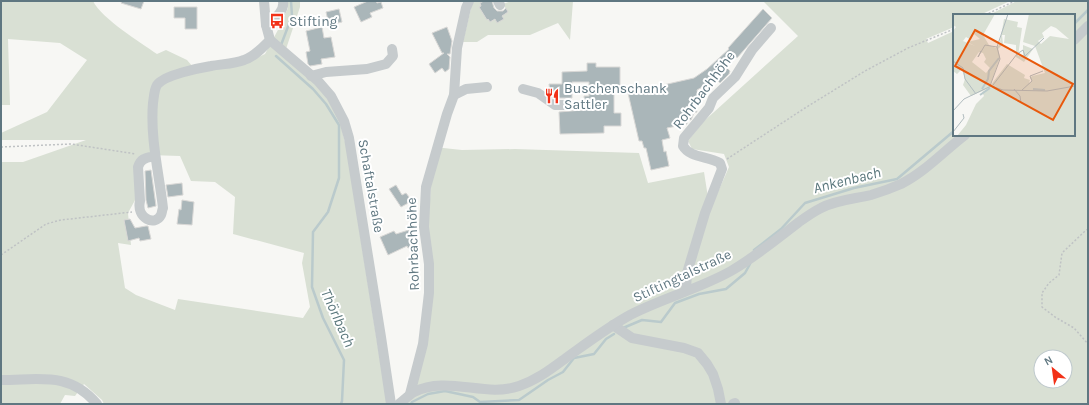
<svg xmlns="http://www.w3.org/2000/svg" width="1089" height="405" font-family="Karla,sans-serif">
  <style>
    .green { fill: #d9e0d4; fill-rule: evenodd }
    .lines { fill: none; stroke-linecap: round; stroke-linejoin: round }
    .stream { stroke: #bacacc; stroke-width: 2.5 }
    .building { fill: #aab6b9; stroke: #d9d8d6 }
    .path { stroke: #bfc2c4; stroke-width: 1.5; stroke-dasharray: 2 2; stroke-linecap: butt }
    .minor { stroke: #c6cbcd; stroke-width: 10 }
    .labels { text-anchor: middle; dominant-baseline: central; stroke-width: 4; stroke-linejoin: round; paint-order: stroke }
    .poi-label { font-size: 14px; fill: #5f7781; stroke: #fff; text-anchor: start }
    .street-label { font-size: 14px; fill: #5f7781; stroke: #fff }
    .water-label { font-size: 15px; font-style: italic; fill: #5a777c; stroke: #fff }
    .inset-river { fill: none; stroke: #bacacc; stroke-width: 2 }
    .inset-road { fill: none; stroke: #b1bcbf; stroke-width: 1 }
    .view { fill: #e8590c; fill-opacity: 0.15; stroke: #e8590c; stroke-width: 2 }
    .inset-edge { fill: none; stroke: #5f7781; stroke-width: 2 }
  </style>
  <rect width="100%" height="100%" fill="#f7f7f4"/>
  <g class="green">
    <path d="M1 1H93C102 19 140 42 157 54L166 50 187 60 193 67 244 64 265 54 279 28 288 8 287 1H300V7L286 49 326 94 338 114 346 146 387 404H104L102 400 84 384 75 396 65 395 60 404H1V162H23L86 140H1V133L47 112 87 60 60 43 8 39 10 105H1ZM149 155 180 156 191 181 215 182 235 197 233 234 304 253 302 263 310 307 303 318 178 299 175 310 136 295 125 288 118 243 131 245 128 213 140 191 139 169Z"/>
    <path d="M463 1H484L480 3 481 6 479 7 487 20 488 19 490 22 495 19H504L502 16 508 12 503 4 511 1H573L570 40 558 23 530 35H488L477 42H463L471 8Z"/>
    <path d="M763 1H1010L980 15H954V27L926 39 928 43 954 31V135H1074V15H989L1017 1H1088V404H404L417 355 426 293 425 265 434 147 462 150 515 149 639 153 648 183 704 172 710 210 729 167 724 154 692 149 688 141 703 122 798 36ZM1041 357H1065V381H1041Z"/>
  </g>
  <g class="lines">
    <g class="stream">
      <path d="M1074 24 1088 10"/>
      <path d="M281 45 292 16 291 1"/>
      <path d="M276 56 313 89 326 104 339 125V178L328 212 313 232 312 287 323 318 344 360 342 401 341 404"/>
      <path d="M754 250 781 229 805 203 854 188 897 179 954 131"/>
      <path d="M623 328 642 320 661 322 675 303 699 294 726 289 745 273 750 264"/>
      <path d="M411 404 412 402 428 394 445 391 473 397 480 402 519 400 548 380 563 372 574 358 594 354 606 339 614 334"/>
    </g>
  </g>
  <g class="building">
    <path d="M122 1H144L141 9 121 3Z"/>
    <path d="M368 1H376L377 3 381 2 383 8 370 13 372 17 361 22 354 7Z"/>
    <path d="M484 1H492L494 8 497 11H503L506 8 508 12 502 16 504 19 497 23 495 19 490 22 488 19 487 20 479 7 481 6 480 3Z"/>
    <path d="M174 7H197V29H185V18H174Z"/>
    <path d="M339 9 342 22 329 25 326 12Z"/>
    <path d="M763 9 772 18 737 58 736 57 726 67 730 71 729 74 720 83 716 79 697 90 698 96 693 97 697 112 694 113 691 120 687 119V124L667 128 670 138 662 140 664 152 666 151 669 166 651 170 646 148H644L642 141H639L628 93 694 78 707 69 729 49 728 48Z"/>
    <path d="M322 27 324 38 331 37 335 57 321 59 322 64 310 66 308 64 306 52 310 51 306 31Z"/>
    <path d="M447 27 452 41 450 54H447L450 57 449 69 445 72 442 68 435 73 429 64 444 53H442L432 33Z"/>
    <path d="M587 63H596V67H620V86H614V113H621V126H604V133L560 134 559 112 583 110V107H585L584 96H589V82H572V98H556L550 93 549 84H562V72L587 71Z"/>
    <path d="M151 170 156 206 148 208 146 200 145 171Z"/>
    <path d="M182 183 183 195 168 197 166 185Z"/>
    <path d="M396 185 402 195 406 193 412 201 401 207 389 189Z"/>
    <path d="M182 200 194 202 192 225 177 224 179 209 181 210Z"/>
    <path d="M130 219 135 228 146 226H148L151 239 140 241 139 238 128 241 124 220Z"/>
    <path d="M412 229 417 246 408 248 407 246 388 255 380 237 394 231 396 234Z"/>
  </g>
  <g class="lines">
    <g class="path">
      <path d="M985 15 1015 1"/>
      <path d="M1 147 71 144 136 154"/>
      <path d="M727 159 805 108 865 71 908 48 954 29"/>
      <path d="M1088 229 1084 232 1062 253 1059 275 1049 283 1042 293V307L1055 317 1074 328 1088 344"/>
      <path d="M1 255 46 224 61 220 132 212"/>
    </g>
    <g class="minor">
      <path d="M264 1 266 25 270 40 318 81 331 96 344 121 349 138 381 337 391 404"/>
      <path d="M498 1 500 5"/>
      <path d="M266 25C274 19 285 12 283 1"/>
      <path d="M1074 40 1088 26"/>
      <path d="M311 76 326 72 367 69 386 64 393 56 392 49"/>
      <path d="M523 89 538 93 555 105H566"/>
      <path d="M454 95 466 89 487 87"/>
      <path d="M155 156C146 158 141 158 138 167L140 201C136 218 155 227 161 215 162 213 162 210 163 208 159 173 150 138 153 103 154 97 154 90 157 85 164 75 199 68 211 66 221 64 234 64 244 60 254 57 262 48 270 40"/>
      <path d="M686 290 687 273 705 213 722 169 720 163C708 156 690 158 683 146L684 138 709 108 713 98 735 77 752 50 771 28"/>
      <path d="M613 325 632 338 684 348 698 353 707 364 713 374 718 389 721 404"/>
      <path d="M1 380C39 380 69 371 97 404"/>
      <path d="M410 394 423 344 429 293V264L424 227 426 187 447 114 454 95 457 48 466 8 469 1"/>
      <path d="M399 404C404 400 409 395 414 392 448 375 485 398 519 386 537 380 551 369 566 358 587 343 608 327 630 315 663 298 699 289 731 271 755 257 777 239 799 222 806 217 813 212 821 208 836 200 854 199 871 195 881 192 892 188 901 184 925 172 944 151 965 135"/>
      <path d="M733 404 735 403"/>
    </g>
  </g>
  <defs>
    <g id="bus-bare" transform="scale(1.2)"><path d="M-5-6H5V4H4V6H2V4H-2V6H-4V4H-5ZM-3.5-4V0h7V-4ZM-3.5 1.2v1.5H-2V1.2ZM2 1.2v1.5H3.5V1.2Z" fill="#f23118" stroke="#fff" stroke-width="2.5" paint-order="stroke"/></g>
    <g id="restaurant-bare" transform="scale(1.2)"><path d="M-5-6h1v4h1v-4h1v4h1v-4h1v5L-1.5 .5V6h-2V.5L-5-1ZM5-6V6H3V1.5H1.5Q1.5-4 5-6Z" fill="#f23118" stroke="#fff" stroke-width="2.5" paint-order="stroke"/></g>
  </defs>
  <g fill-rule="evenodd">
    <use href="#bus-bare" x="277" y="21"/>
    <use href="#restaurant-bare" x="552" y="96"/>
  </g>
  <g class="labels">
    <g class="poi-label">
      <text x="289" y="21">Stifting</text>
      <text x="564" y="88">Buschenschank<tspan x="564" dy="16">Sattler</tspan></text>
    </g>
    <g class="street-label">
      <text transform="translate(704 90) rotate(-53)">Rohrbachhöhe</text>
      <text transform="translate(371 186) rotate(80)">Schaftalstraße</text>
      <text transform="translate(413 244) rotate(-92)">Rohrbachhöhe</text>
      <text transform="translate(682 276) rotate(-25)">Stiftingtalstraße</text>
    </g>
    <g class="water-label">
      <text transform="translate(847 180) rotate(-14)">Ankenbach</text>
      <text transform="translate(338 318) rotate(66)">Thörlbach</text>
    </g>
  </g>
  <g transform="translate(953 14)">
    <rect width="122" height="122" fill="#f7f7f4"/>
    <path d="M0 0H42L30 21 36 31 43 34 48 29 47 28 51 5 65 8 64 13 69 14 65 42 70 41V31L80 35 71 48 63 43V31L51 29 52 21H49L50 30 45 35 47 43 37 72 54 50 72 61 71 64 77 66 76 69 79 67 77 64 79 62 92 59 82 32 70 28 76 0H122V122H4L13 111 23 90 31 82 29 78 34 75 18 82 10 71 12 65 9 55 4 60 0 57V17L3 13 0 11ZM98 12 103 14 116 25 97 22 88 30 85 27 91 23 89 19ZM21 20 27 25 14 28 22 32 10 27 13 23 18 26ZM26 38 30 39 33 45 31 48 37 54 33 59 19 48Z" fill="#d9e0d4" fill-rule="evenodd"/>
    <path class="inset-river" d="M29 75 35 65 36 57 46 44M80 75 92 76M27 81 37 74"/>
    <path class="inset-road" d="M28 37 25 43 32 31 44 33M0 47 10 54 12 65 23 80M40 71 64 40 70 36 72 42 91 24M37 72 47 45 44 33 55 0M61 75 67 82 68 89M69 76 79 67 77 62 90 57M0 97 11 85 38 72 50 76 94 77 122 72M0 118 11 104 10 100"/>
    <path class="view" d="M22 16 120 70 100 106 2 52Z"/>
    <rect width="122" height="122" class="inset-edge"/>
  </g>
  <rect width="1089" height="405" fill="none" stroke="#5f7781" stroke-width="4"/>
  <g transform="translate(1053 369) rotate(331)"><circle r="19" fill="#ffffff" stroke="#bfc9cd"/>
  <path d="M0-3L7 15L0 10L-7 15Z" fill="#f23118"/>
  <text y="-6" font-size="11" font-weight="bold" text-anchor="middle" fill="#5f7781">N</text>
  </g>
</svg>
